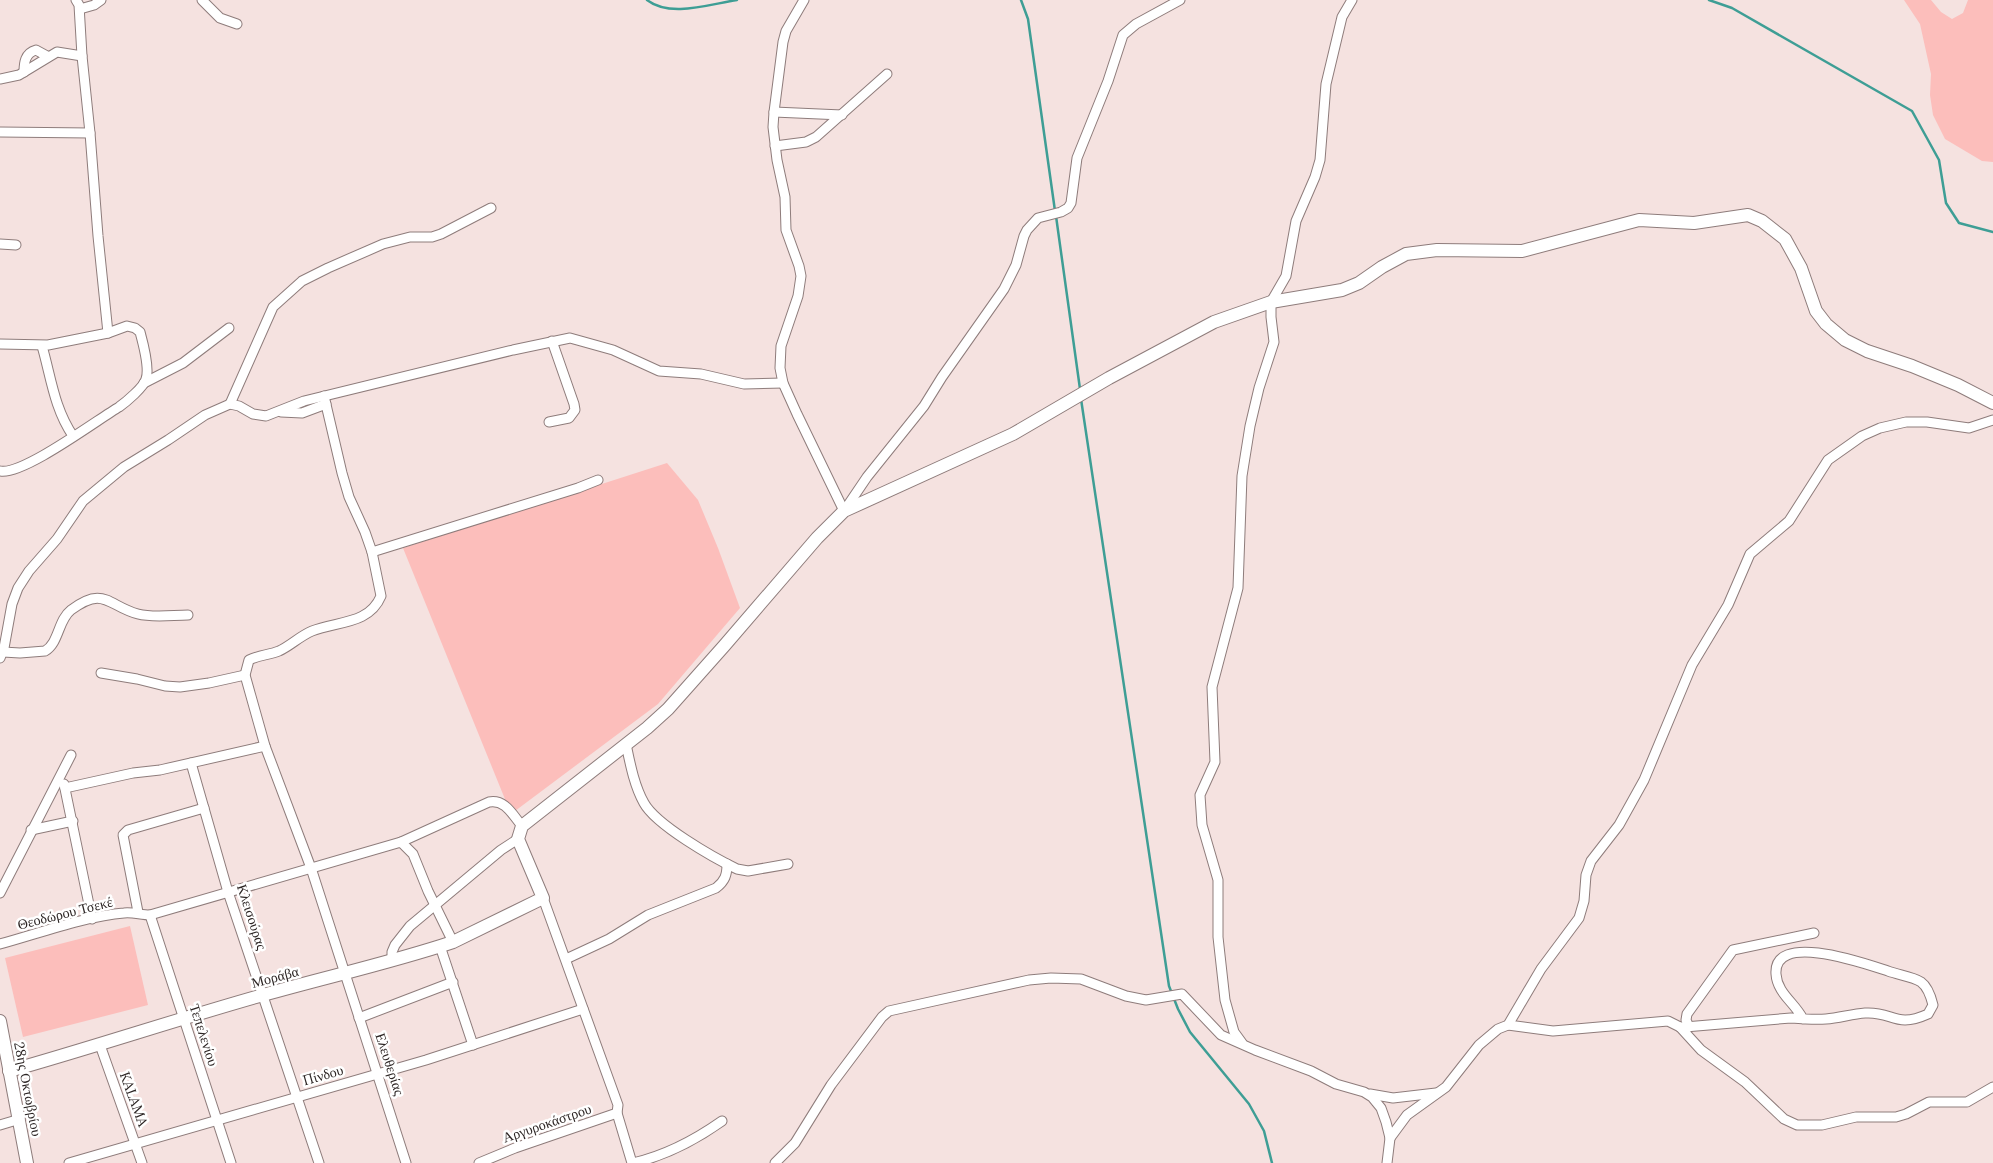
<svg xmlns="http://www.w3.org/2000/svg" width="1993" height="1163" font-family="Lora,serif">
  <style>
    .green { fill: #fcbebb }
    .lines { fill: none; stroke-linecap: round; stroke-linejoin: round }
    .stream { stroke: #3e9e95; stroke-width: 2.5 }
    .street-casing { stroke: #8e7c7b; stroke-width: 11 }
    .secondary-casing { stroke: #8e7c7b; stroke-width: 14 }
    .street { stroke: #fff; stroke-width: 9 }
    .secondary { stroke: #fff; stroke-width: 12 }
    .labels { text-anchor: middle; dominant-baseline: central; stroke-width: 5; stroke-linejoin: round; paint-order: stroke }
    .street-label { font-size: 14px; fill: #2c2524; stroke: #fff }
  </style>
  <rect width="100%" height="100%" fill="#f5e2e0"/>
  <g class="green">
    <path d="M1904 0H1931L1941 12 1952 19 1963 13 1968 0H1993V162L1982 161 1945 139 1933 115 1930 95 1931 74 1920 24Z"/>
    <path d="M667 463 698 500 718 548 740 608 658 704 511 814 403 548Z"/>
    <path d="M130 926 148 1005 23 1037 5 958Z"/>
  </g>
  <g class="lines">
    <g class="stream">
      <path d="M647 0C670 18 710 4 737 0"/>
      <path d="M1021 0 1028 19 1055 211"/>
      <path d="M1709 0 1732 8 1912 111 1939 160 1946 203 1959 223 1993 232"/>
      <path d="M1056 216 1080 389"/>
      <path d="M1081 399 1169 986 1178 1009 1190 1032 1249 1104 1264 1131 1272 1163"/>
    </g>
    <g class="street-casing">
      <g id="street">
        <path d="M76 0 79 5 82 56 90 133 98 236 108 333"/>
        <path d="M202 0 220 18 237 24"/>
        <path d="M804 0 786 31 783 42 774 112 773 127 777 160 785 197 786 230 799 266 801 276 798 296 781 346 780 368 783 383 797 414 844 511"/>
        <path d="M80 9 94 5 101 0"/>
        <path d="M24 72C24 63 25 53 36 50L47 56"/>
        <path d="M0 79 19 75 57 52 82 56"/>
        <path d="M774 112 842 115"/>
        <path d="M0 132 90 133"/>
        <path d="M775 146 806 142 816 137 887 74"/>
        <path d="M0 244 16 245"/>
        <path d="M0 344 48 345 108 333 127 326 135 328 140 332C143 343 150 368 146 379 144 387 126 402 119 407 97 420 22 476 0 471"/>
        <path d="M42 346C51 377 54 408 73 436"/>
        <path d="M144 383 183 363 229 328"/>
        <path d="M324 396 342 473 349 497 365 532 372 552 381 596C369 625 336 621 312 631 300 636 290 646 279 651 269 655 259 655 249 660L245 675 265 746 311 868 406 1163"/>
        <path d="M230 404 273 307 302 281 328 268 383 244 410 237H432L441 234 491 208"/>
        <path d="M281 412 302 413 326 404"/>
        <path d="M549 422 569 418 575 410 574 404 552 341"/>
        <path d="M844 511 867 477 924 406 942 377 1004 289 1016 265 1024 236 1027 230 1038 218 1061 212 1068 208 1071 203 1077 158 1108 81 1123 35 1136 24 1180 0"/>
        <path d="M372 552 578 488 598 480"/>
        <path d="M3 652 20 653 45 651C59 643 58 620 71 610 104 585 108 606 138 614 153 618 173 615 188 615"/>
        <path d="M0 658 4 648 12 604 18 588 29 571 57 539 83 501 124 467 168 440 205 415 230 404 239 406 253 414 266 416 304 401 513 350 570 338 613 350 659 371 701 374 744 384 783 383"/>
        <path d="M101 673 137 679 165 686 180 687 209 683 245 675"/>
        <path d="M626 744C630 763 634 785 644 803 656 825 714 858 737 869L748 871 788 864"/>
        <path d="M191 763 228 892 319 1163"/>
        <path d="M64 784 92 919"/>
        <path d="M65 788 133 773 160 770 265 746"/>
        <path d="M31 830 73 821"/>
        <path d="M401 842 489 802C505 799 512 814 522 826"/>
        <path d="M0 893 71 755"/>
        <path d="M138 912 123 835 128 830 204 808"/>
        <path d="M150 915 231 1163"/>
        <path d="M0 944C37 934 86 916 124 913 133 912 141 915 150 915L401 842 413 854 428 891 453 942"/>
        <path d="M440 946 473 1045"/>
        <path d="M566 959 609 939 648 915 716 888C725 881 727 875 727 864"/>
        <path d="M392 961V952L395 945 410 926 501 850 518 839"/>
        <path d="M359 1018 453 982"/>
        <path d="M1508 1025 1553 1031 1668 1021 1680 1027H1685L1791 1018C1803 1019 1815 1020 1826 1019 1839 1018 1852 1014 1865 1013 1893 1011 1895 1029 1928 1014L1933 1005C1931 997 1928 987 1921 982 1912 976 1898 975 1888 971 1869 965 1773 930 1776 974 1777 993 1795 1003 1803 1019"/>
        <path d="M1680 1027 1701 1050 1745 1082 1784 1119 1797 1125H1822L1856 1117H1896L1906 1114 1929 1102H1967L1993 1087"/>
        <path d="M1689 1027 1686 1020 1687 1014 1733 950 1814 933"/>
        <path d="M1242 1043 1234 1032 1225 1000 1218 937V880L1202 825 1200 795 1215 762 1212 687 1238 588 1242 476 1250 426 1259 388 1274 342 1271 317V302L1286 276 1296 221 1315 177 1320 160 1326 84 1342 17 1352 0"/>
        <path d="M100 1045 142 1163"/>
        <path d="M1370 1094 1393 1098 1436 1093"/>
        <path d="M617 1113 632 1163"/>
        <path d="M0 1125 20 1119"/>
        <path d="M1390 1138 1407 1115 1446 1087 1479 1045 1498 1029 1508 1025 1541 969 1579 918 1584 901 1586 875 1591 861 1619 825 1644 780 1692 665 1728 605 1750 554 1789 521 1828 460 1862 436 1880 428 1906 422H1927L1969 428 1993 420"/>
        <path d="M69 1163 426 1060 583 1009"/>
        <path d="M479 1163 515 1148 617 1113 618 1105 543 898"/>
        <path d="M633 1163C664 1156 695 1140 722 1121"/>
        <path d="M775 1163 795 1143 831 1085 882 1017 889 1011 1029 980 1051 978 1081 979 1126 996 1146 1000 1182 994 1221 1035 1255 1050 1311 1071 1336 1084 1364 1092 1372 1097 1381 1108 1386 1122 1390 1138 1387 1163"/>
      </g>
    </g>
    <g class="secondary-casing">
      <g id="secondary">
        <path d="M0 1021 27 1163"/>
        <path d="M9 1071C94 1047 178 1019 263 995 326 977 390 963 453 942L543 898 518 839 522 826 647 728 668 709 724 646 817 538 844 511 1013 434 1109 378 1214 322 1271 302 1342 290 1359 283 1382 267 1406 254 1437 250 1522 251 1639 220 1694 223 1748 215 1762 221 1785 239 1801 268 1816 311 1826 324 1845 340 1867 351 1912 366 1958 385 1993 403"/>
      </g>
    </g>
    <use href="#street" class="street"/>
    <use href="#secondary" class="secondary"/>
  </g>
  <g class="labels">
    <g class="street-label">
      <text transform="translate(65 913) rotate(-14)">Θεοδώρου Τσεκέ</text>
      <text transform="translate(252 917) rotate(72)">Κλεισούρας</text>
      <text transform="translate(275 977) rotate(-15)">Μοράβα</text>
      <text transform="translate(204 1035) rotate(72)">Τεπελενίου</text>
      <text transform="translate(390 1064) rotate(72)">Ελευθερίας</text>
      <text transform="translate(323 1075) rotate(-16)">Πίνδου</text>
      <text transform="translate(28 1089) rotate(79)">28ης Οκτωβρίου</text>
      <text transform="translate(134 1099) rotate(70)">KALAMA</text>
      <text transform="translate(547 1123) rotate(-19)">Αργυροκάστρου</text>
    </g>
  </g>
</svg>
